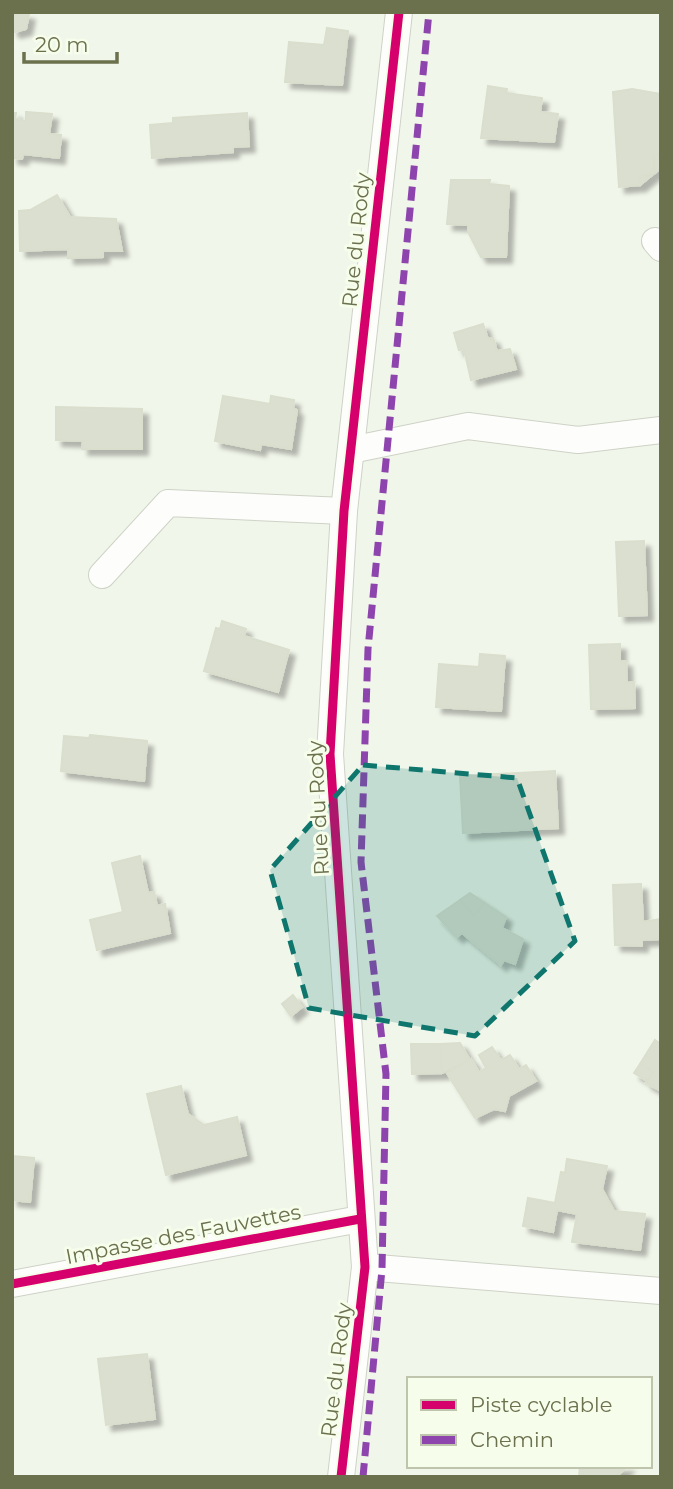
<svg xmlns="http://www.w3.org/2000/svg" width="673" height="1489" font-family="Montserrat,sans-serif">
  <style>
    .building { fill: #dbdfd0; stroke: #d9decd; stroke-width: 2; filter: url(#shadow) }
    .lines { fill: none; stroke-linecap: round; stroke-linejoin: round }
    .minor-casing { stroke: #ced2c6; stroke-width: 28 }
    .minor { stroke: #fdfefc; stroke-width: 26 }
    .quiet { stroke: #8e44ad; stroke-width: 7; stroke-dasharray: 14 7; stroke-linecap: butt }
    .cycleway-casing { stroke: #f6fdeb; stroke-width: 13 }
    .cycleway { stroke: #d6006c; stroke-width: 9 }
    .marked { fill: #0f766e; fill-opacity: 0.2; stroke: #0f766e; stroke-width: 5; stroke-dasharray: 14 9; stroke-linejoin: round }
    .labels { text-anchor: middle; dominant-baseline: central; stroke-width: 6; stroke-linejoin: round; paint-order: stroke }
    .street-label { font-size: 21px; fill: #6b704d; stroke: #f6fdeb }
  </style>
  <defs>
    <filter id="shadow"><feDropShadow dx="6" dy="6" stdDeviation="2" flood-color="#0004"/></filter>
  </defs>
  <rect width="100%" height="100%" fill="#f1f6ea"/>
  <g class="building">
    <path d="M12 12 29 14 26 29 15 32 12 30Z"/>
    <path d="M327 28 348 31 342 85 285 82 289 42 324 45Z"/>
    <path d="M488 86 507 89 506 93 542 98 540 112 558 114 554 142 481 138Z"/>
    <path d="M632 89 661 94V155H654L655 173 639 177 640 185 619 187 613 92Z"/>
    <path d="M26 112 52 114 49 134 61 135 59 158 23 154 22 159 12 158V113H16L15 119 26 121Z"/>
    <path d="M247 113 249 146 233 147V152L152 158 150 125 173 123V118Z"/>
    <path d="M654 155H661V168L655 173Z"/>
    <path d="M651 176 640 185 639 177Z"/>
    <path d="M451 180H490L489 184 509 186 506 257H481L468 232V225L447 224Z"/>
    <path d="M57 195 70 217 116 219 122 251H103V257L68 258V249L20 251 19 211 30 210Z"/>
    <path d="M483 324 488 339 493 338 497 351 510 349 516 369 471 380 464 349 459 350 454 333Z"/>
    <path d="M223 396 270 404 271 396 294 400 293 408 297 410 291 449 261 444 260 450 215 441Z"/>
    <path d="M56 407 142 409V449H82L83 441 56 440Z"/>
    <path d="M644 541 647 615 619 616 616 542Z"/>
    <path d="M222 621 246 629 244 636 289 650 278 692 204 671 216 628 220 629Z"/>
    <path d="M620 644V661H626L627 683 634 682 635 708 591 709 589 645Z"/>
    <path d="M480 654 505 656 501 711 436 707 439 664 479 667Z"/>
    <path d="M90 735 147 741 144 781 61 771 64 736 89 738Z"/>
    <path d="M555 771 558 828 463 833 460 776Z"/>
    <path d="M140 856 148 893 154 892 157 906 165 904 170 933 97 950 90 920 123 912 112 863Z"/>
    <path d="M641 884 643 922 661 919V939L642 940V946L615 945 613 885Z"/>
    <path d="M470 893 485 903 474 916 460 900Z"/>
    <path d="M460 900 474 916 485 903 506 917 502 928 523 939 515 964 504 960 501 965 462 933 457 937 437 916Z"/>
    <path d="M293 995 302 1007 291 1016 282 1004Z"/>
    <path d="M655 1040 661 1044V1091L646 1083 653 1072 640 1064Z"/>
    <path d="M460 1043 470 1060 442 1073 440 1044Z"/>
    <path d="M411 1044H440L442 1073 412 1074Z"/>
    <path d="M492 1047 501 1060 510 1055 519 1069 526 1065 536 1081 509 1096 505 1111 494 1109 475 1118 447 1073 471 1059 479 1072 486 1068 479 1055Z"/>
    <path d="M640 1064 653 1072 647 1081 634 1073Z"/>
    <path d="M181 1086 188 1114 204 1125 237 1117 246 1155 166 1175 147 1094Z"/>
    <path d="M12 1156 34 1158 30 1202 12 1200Z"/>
    <path d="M567 1159 607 1166 602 1189 614 1211 645 1214 640 1250 572 1242 577 1214 557 1210 553 1232 523 1226 528 1198 555 1203 561 1172 565 1173Z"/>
    <path d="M147 1354 155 1419 106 1425 98 1359Z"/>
    <path d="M580 1466H628L616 1477H579Z"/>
  </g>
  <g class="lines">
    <g class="minor-casing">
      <g id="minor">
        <path d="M655 241 661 248"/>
        <path d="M351 450 468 426 578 440 661 430"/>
        <path d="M102 575 168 503 344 511"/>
        <path d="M365 1267 661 1291"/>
        <path d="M12 1284 360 1219"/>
        <path d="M341 1477 365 1267 330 754 344 511 399 12"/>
      </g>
    </g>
    <use href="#minor" class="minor"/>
    <path class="quiet" d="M363 1477 382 1269 386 1074 361 862 368 649 429 12"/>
    <g class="cycleway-casing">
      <g id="cycleway">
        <path d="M12 1284 360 1219"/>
        <path d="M341 1477 365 1267 330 754 344 511 399 12"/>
      </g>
    </g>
    <use href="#cycleway" class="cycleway"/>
  </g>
  <path class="marked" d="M363 765 517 778 575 941 475 1036 309 1008 270 870Z"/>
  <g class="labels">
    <g class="street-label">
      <text transform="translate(356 240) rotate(-84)">Rue du Rody</text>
      <text transform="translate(318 808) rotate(-93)">Rue du Rody</text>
      <text transform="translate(183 1234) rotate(-11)">Impasse des Fauvettes</text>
      <text transform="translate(336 1370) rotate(-83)">Rue du Rody</text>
    </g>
  </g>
  <rect width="673" height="1489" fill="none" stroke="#6b704d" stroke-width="28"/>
  <rect x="407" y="1377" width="245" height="91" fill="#f6fdeb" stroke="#bec5ac" stroke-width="2"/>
  <rect x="421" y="1400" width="35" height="10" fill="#d6006c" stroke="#bec5ac" stroke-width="2"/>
  <text x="470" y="1412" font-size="21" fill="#6b704d">Piste cyclable</text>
  <rect x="421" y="1435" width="35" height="10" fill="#8e44ad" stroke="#bec5ac" stroke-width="2"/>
  <text x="470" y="1447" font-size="21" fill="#6b704d">Chemin</text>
  <path d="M24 52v10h93v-10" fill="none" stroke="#6b704d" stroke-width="3.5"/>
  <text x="35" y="52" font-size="21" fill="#6b704d" stroke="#f6fdeb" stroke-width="5" paint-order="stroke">20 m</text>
</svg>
